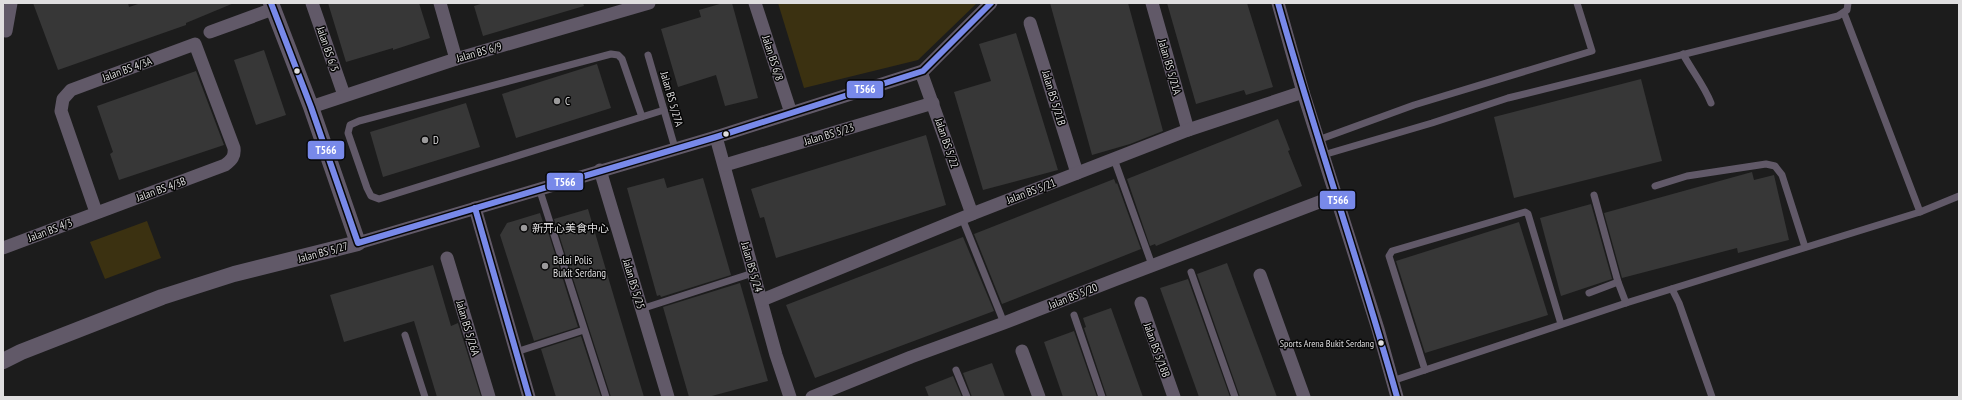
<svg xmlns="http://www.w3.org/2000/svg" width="1962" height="400" font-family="'PT Sans Narrow','Noto Sans SC',sans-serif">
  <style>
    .green { fill: #3b3111 }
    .building { fill: #373737 }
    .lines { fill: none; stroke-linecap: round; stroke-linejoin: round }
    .service { stroke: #615968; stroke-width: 7 }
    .minor { stroke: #615968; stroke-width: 13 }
    .tertiary { stroke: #615968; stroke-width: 16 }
    .bus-1-casing { stroke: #060606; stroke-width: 9 }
    .bus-1 { stroke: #7889e9; stroke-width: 6 }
    .bus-dot { fill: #dfdedf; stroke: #060606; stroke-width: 1.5 }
    .poi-dot { fill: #9b9a9b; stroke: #060606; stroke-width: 1.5 }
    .labels { text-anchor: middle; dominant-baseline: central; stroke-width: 3; stroke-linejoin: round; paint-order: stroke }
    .bus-label { font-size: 10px; fill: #dfdedf; stroke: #060606; text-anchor: end }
    .street-label { font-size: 11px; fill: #dfdedf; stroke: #060606 }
    .poi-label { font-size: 11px; fill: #dfdedf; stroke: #060606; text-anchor: start }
    .line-badge { stroke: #060606; stroke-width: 1.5 }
    .badge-label { font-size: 11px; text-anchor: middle; font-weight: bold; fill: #fff }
  </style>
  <rect width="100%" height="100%" fill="#1c1c1c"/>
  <g class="green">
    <path d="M778 3H977L918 60 804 88Z"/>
    <path d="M147 221 161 258 105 279 90 242Z"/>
  </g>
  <g class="building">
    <path d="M33 3H128L129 7 141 3H234L186 23V25L58 70Z"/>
    <path d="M328 3H419L430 38 393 50V48L346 62Z"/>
    <path d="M484 3H583L584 6 483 36 474 6Z"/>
    <path d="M723 3H732L758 98 725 106 716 75 678 87 661 29 701 17 699 10Z"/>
    <path d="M1050 3H1128L1163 131 1130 144 1092 155Z"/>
    <path d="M1167 3H1247L1273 87 1246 95 1244 90 1196 104Z"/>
    <path d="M1016 33 1058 170 983 190 954 92 991 81 979 44Z"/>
    <path d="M264 50 286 115 256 125 234 60Z"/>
    <path d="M597 64 611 108 516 138 502 94Z"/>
    <path d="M196 71 224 145 119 180 110 154 113 152 97 106Z"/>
    <path d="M1641 79 1662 161 1514 198 1494 117Z"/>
    <path d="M466 103 480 147 383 177 370 132Z"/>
    <path d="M1278 119 1290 150 1288 151 1302 186 1156 246 1155 244 1150 246 1127 179Z"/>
    <path d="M926 135 946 205 776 258 764 217 760 218 751 189Z"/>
    <path d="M1752 172 1754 180 1774 175 1789 240 1738 253 1737 248 1622 278 1604 213Z"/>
    <path d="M664 178 667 188 703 178 731 275 661 297 660 295 657 296 627 188Z"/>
    <path d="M1114 179 1116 184 1117 183 1141 249 1002 304 974 234Z"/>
    <path d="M1591 204 1612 279 1561 296 1540 218Z"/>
    <path d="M588 209 619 314 644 397H611L554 219Z"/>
    <path d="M540 213 543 222H545L578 327 534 341 500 235 507 223Z"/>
    <path d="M1519 222 1548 315 1425 353 1396 261Z"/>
    <path d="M963 237 994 311 815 378 786 305Z"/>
    <path d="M1227 263 1277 397H1240L1197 274Z"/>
    <path d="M433 265 451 326 458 323 481 397H437L414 321 344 342 330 295Z"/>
    <path d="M1188 279 1230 397H1199L1160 288Z"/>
    <path d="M740 283 768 381 708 397H689L663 307Z"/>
    <path d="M1111 308 1143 397H1107L1084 328 1086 327 1083 318Z"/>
    <path d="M1074 331 1097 397H1063L1044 342Z"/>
    <path d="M581 336 601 397H556L541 349Z"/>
    <path d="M992 363 1005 397H972L963 373Z"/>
    <path d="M953 376 962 397H929L925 387Z"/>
  </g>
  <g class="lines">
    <g class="service">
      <path d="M1844 13 1920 212"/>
      <path d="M1683 54C1692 71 1704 85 1711 103"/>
      <path d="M648 55 675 148"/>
      <path d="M642 117 622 59 618 55 611 54 359 121 350 125 348 133 367 188 371 196 379 199 664 110"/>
      <path d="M1318 140 1414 105 1592 51 1577 3"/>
      <path d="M1323 155 1432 123 1508 98 1838 16 1847 10 1848 3"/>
      <path d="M1114 159 1152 265"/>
      <path d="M1655 186 1687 176 1766 164 1775 166 1782 175 1805 247"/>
      <path d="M539 188 606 397"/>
      <path d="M1594 195 1618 282 1626 303"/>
      <path d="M962 218 1004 323"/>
      <path d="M1191 272 1235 397"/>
      <path d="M1672 289 1679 303 1712 397"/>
      <path d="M1589 293 1618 282"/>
      <path d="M641 309 753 273"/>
      <path d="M1074 315 1102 397"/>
      <path d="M405 335 425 397"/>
      <path d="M516 352 584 330"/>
      <path d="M956 370 967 397"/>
      <path d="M1425 370 1389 256 1392 251 1525 212 1528 214 1561 324"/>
      <path d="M1392 381 1626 303 1920 212 1959 196"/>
    </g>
    <g class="minor">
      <path d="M312 3 344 95"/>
      <path d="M440 3 456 59"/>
      <path d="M755 3 791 113"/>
      <path d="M1152 3 1188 130"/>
      <path d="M1278 3 1303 92 1378 329 1397 397"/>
      <path d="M1030 23 1077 173"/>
      <path d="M6 31 11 3"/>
      <path d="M210 32 273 9"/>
      <path d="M921 72 972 214"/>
      <path d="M311 107 456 59 649 3"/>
      <path d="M716 137 776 355 790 397"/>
      <path d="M725 165 933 103"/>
      <path d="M600 170 668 397"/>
      <path d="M475 208 529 397"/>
      <path d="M358 243 716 137 923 71 991 3"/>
      <path d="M3 248 225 165C232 160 235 156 234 148L195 44 71 90 63 99 61 111 96 212"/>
      <path d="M447 258 489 397"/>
      <path d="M1260 275 1304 397"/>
      <path d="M762 300 972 214 1188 130 1303 92"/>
      <path d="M1141 303 1174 397"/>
      <path d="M1022 351 1039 397"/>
      <path d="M812 397 911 357 1004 323 1117 279 1335 196"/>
    </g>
    <path class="tertiary" d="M3 361 21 352 162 297 234 274 358 243 311 107 271 3"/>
    <g class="bus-1-casing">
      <g id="bus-1">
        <path d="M271 3 311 107 358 243 716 137 923 71 991 3"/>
        <path d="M1278 3C1315 135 1360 265 1397 397"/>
        <path d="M475 208 529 397"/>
      </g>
    </g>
    <use href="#bus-1" class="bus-1"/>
  </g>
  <g class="bus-dot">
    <circle cx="297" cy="71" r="3.5"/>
    <circle cx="726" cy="134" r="3.5"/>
    <circle cx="1381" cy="343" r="3.5"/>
  </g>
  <g class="poi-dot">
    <circle cx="557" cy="101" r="4"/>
    <circle cx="425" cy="140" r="4"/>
    <circle cx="524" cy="228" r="4"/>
    <circle cx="545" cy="266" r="4"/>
  </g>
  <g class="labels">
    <g class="bus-label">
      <text x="1374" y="343">Sports Arena Bukit Serdang</text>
    </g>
    <g class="street-label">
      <text transform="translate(328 49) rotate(71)">Jalan BS 6/5</text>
      <text transform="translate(479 52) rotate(-16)">Jalan BS 6/9</text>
      <text transform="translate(773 58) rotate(72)">Jalan BS 6/8</text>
      <text transform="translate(1170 67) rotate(74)">Jalan BS 5/21A</text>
      <text transform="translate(127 69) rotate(-20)">Jalan BS 4/3A</text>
      <text transform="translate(1054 98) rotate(73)">Jalan BS 5/21B</text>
      <text transform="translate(672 99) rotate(74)">Jalan BS 5/27A</text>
      <text transform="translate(829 134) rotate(-17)">Jalan BS 5/23</text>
      <text transform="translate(947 143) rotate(71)">Jalan BS 5/22</text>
      <text transform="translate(161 189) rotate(-20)">Jalan BS 4/3B</text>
      <text transform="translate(1031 191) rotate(-21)">Jalan BS 5/21</text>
      <text transform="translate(50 230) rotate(-21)">Jalan BS 4/3</text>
      <text transform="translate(323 252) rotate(-15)">Jalan BS 5/27</text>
      <text transform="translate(752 267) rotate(74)">Jalan BS 5/24</text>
      <text transform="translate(634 284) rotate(73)">Jalan BS 5/25</text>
      <text transform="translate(1073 296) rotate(-22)">Jalan BS 5/20</text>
      <text transform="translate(468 328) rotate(73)">Jalan BS 5/26A</text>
      <text transform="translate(1157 350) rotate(70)">Jalan BS 5/18B</text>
    </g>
    <g class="poi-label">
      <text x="565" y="101">C</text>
      <text x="433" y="140">D</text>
      <text x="532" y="228">新开心美食中心</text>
      <text x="553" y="260">Balai Polis<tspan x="553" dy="13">Bukit Serdang</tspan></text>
    </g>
  </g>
  <g class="line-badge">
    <rect x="846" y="80" width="38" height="19" rx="4" fill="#7889e9"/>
    <rect x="307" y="140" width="38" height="20" rx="4" fill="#7889e9"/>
    <rect x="546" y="172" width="38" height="19" rx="4" fill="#7889e9"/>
    <rect x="1319" y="190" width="37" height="20" rx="4" fill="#7889e9"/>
  </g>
  <g class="badge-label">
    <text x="865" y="93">T566</text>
    <text x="326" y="154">T566</text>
    <text x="565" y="186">T566</text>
    <text x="1338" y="204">T566</text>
  </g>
  <rect width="1962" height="400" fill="none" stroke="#dfdedf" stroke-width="8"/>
</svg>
